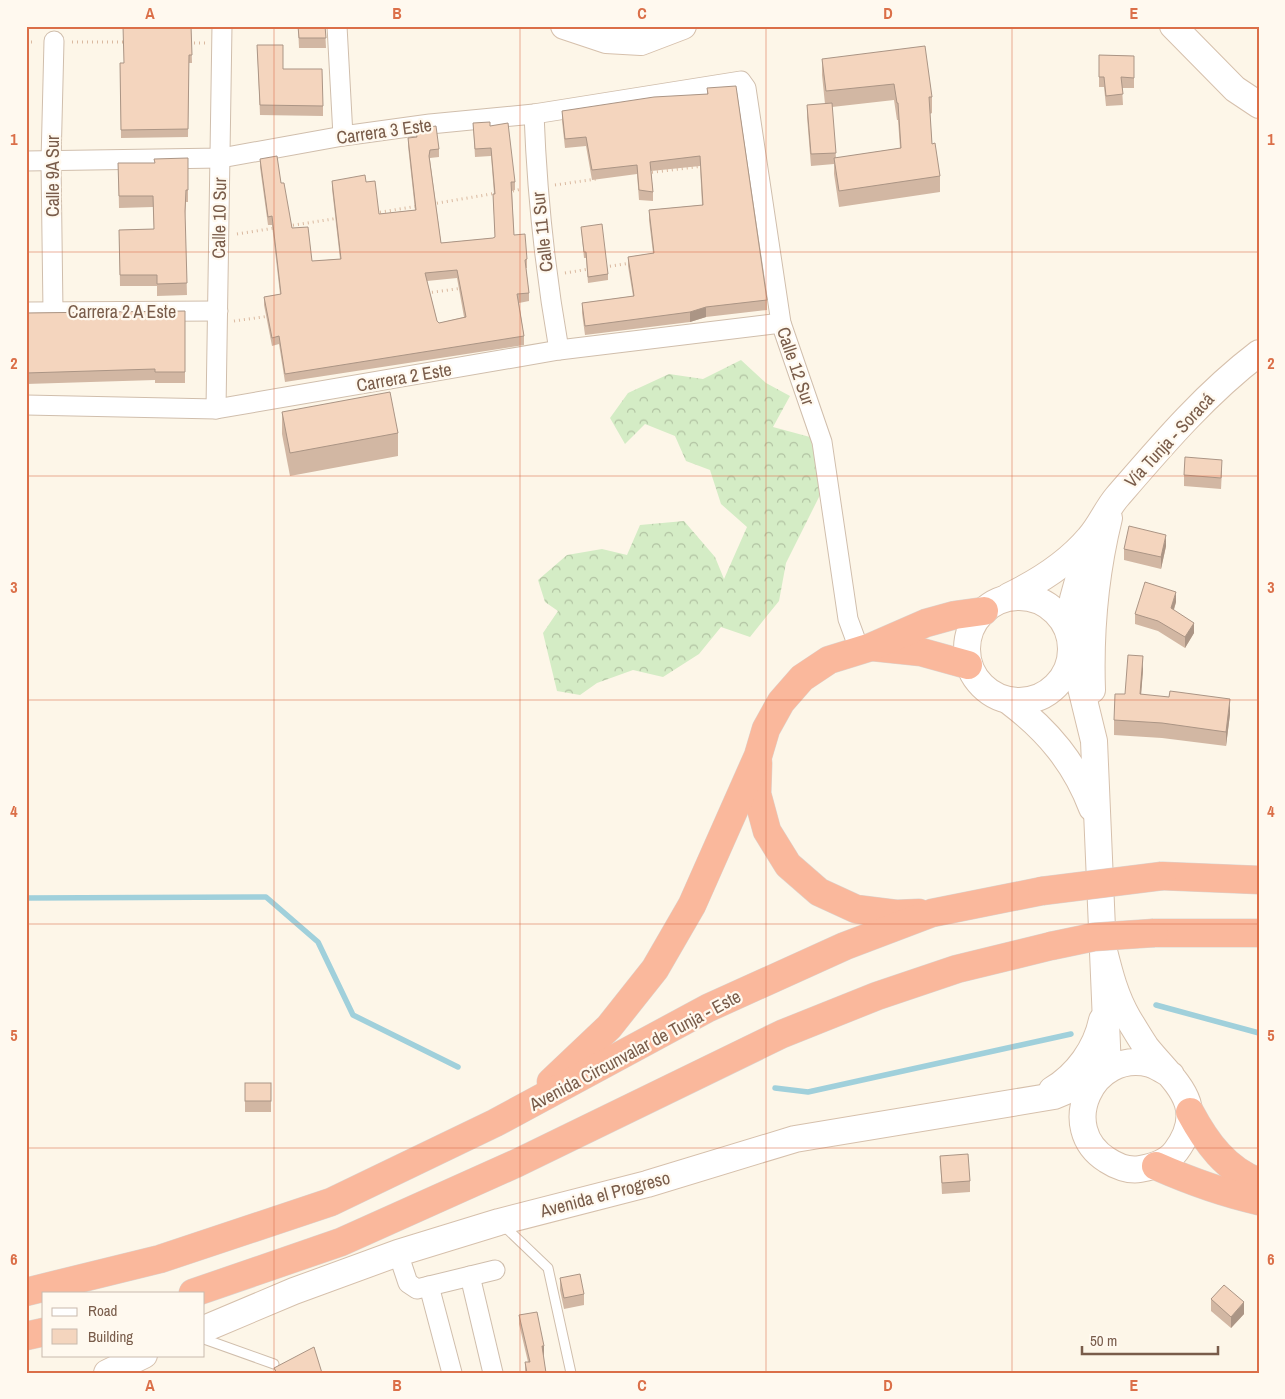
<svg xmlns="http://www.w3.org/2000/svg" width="1285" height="1399" font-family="'Archivo Narrow',sans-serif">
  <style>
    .forest { fill: url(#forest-crowns) }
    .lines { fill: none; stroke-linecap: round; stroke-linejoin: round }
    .stream { stroke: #a0d0db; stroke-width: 5.5 }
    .lane-casing { stroke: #d0beac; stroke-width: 11 }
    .street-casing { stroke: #d0beac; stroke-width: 21 }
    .secondary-casing { stroke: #d6c0ac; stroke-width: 28 }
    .highway-casing { stroke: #dcd5d0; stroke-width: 29 }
    .path { stroke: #dab9a0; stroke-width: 3; stroke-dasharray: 1 4; stroke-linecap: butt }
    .lane { stroke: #fff; stroke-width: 9 }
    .street { stroke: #fff; stroke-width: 19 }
    .secondary { stroke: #fff; stroke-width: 26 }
    .highway { stroke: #fab89c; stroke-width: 28 }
    .highway-bridge-casing { stroke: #dcd5d0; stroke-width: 29; stroke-linecap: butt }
    .highway-bridge { stroke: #fab89c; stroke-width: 28 }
    .wall { fill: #d2b7a3; fill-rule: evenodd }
    .shaded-wall { fill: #ab9585 }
    .building { fill: #f4d5be; stroke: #ab9585; fill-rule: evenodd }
    .grid { fill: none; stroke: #db6f48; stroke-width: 1; stroke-opacity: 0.55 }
    .labels { text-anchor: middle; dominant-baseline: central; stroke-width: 4.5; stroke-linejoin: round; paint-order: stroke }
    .street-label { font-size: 18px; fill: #795c4a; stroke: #fff9ef }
    .neatline { fill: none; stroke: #db6f48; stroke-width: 2 }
    .grid-label { font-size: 16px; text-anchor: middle; font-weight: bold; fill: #db6f48 }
  </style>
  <defs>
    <pattern id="forest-crowns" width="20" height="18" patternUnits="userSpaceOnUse" patternTransform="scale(1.25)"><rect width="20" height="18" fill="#d4ecc5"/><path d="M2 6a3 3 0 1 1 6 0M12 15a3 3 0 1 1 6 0" fill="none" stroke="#b1c2a2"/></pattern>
  </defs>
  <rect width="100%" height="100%" fill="#fdf6e8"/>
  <path class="forest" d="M741 360 766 383 790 396 773 427 810 437 823 489 786 563 779 601 750 637 721 627 699 654 663 677 633 670 597 683 580 695 557 691 543 633 558 611 545 602 538 580 567 555 602 549 627 555 640 525 684 521 715 557 724 579 747 527 721 504 710 470 686 461 675 436 645 424 625 444 610 418 628 393 669 374 703 379Z"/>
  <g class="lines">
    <g class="stream">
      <path d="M26 898 266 897 318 942 353 1015 458 1067"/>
      <path d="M1156 1005 1259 1033"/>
      <path d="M775 1088 808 1092 1071 1034"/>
    </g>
    <g class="lane-casing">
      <g id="lane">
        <path d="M503 1225 548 1268 571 1373"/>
        <path d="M204 1339 274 1364"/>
      </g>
    </g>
    <g class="street-casing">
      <g id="street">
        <path d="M337 26 343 136"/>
        <path d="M534 114C537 194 545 271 559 350"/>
        <path d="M26 161 221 158 343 136 430 124 534 114 741 81 746 88 781 323 822 442 848 619 859 649"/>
        <path d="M53 311 51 162 54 41"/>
        <path d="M26 312 218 311"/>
        <path d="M26 405 216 409 559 350 781 323"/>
        <path d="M216 409 222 26"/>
        <path d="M398 1253 408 1283 417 1289 495 1270"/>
        <path d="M470 1276 493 1373"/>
        <path d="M429 1286 452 1373"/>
      </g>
    </g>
    <g class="secondary-casing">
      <g id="secondary">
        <path d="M564 26 606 40 641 42 683 26"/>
        <path d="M1173 26 1235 89 1259 105"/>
        <path d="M1009 596C1040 581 1067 564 1089 538 1100 526 1106 510 1117 497 1161 446 1205 394 1259 353"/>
        <circle cx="1019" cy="649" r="52"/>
        <path d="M1068 630 1073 599 1089 541"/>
        <path d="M1072 651 1094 741 1108 1069"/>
        <path d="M1092 690C1090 632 1095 575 1109 518"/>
        <path d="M1010 702C1048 731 1075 763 1092 808"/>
        <path d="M1103 947C1109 971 1115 996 1128 1018 1134 1028 1140 1038 1146 1047 1173 1081 1210 1105 1176 1151 1168 1162 1152 1167 1140 1169 1129 1171 1116 1166 1107 1160 1056 1128 1092 1049 1150 1064 1157 1066 1164 1071 1171 1075"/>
        <path d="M1052 1090C1077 1075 1096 1049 1102 1020"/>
        <path d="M204 1329 294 1291 398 1253 499 1222 647 1184 795 1139 1054 1096 1097 1078"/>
        <path d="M107 1373 144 1355"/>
      </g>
    </g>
    <g class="highway-casing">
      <g id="highway">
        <path d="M873 647 921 652 968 665"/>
        <path d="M758 763 757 794 767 831 788 865 819 892 856 909 896 914 919 913"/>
        <path d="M1162 876 1259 880"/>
        <path d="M1154 933H1259"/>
        <path d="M551 1082 609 1027 655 969 692 905 758 756 766 729 781 702 802 678 829 660 871 647 926 623 955 615 984 611"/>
        <path d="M1190 1112C1206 1142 1226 1170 1259 1182"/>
        <path d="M1156 1166C1190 1181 1223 1193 1259 1201"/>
        <path d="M26 1292 160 1259 331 1202 495 1123 708 1008 845 946 932 913 1042 891"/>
        <path d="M193 1293 341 1242 517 1163 782 1034 877 996 957 969 1051 946"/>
        <path d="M26 1336 44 1332"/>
      </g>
    </g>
    <g class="path">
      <path d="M26 42H36"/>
      <path d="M72 42H126"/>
      <path d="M189 43H206"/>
      <path d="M647 173 703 166"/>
      <path d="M555 185 596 179"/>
      <path d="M508 192 522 189"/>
      <path d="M432 204 497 193"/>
      <path d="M375 213 418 206"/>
      <path d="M288 226 339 218"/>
      <path d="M237 234 275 228"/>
      <path d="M605 267 631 263"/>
      <path d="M565 273 589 269"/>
      <path d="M427 293 463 288"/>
      <path d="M234 321 270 316"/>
    </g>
    <use href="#lane" class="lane"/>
    <use href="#street" class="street"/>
    <use href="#secondary" class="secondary"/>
    <use href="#highway" class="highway"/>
    <g class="highway-bridge-casing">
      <g id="highway-bridge">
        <path d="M1042 891 1162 876"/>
        <path d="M1051 946 1094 937 1154 933"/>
      </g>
    </g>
    <use href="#highway-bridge" class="highway-bridge"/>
  </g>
  <g class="wall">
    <path d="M26 26H75L26 27Z"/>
    <path d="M191 26 192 63H189L188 137 121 138 120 63H124Z"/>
    <path d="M298 26H325L326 48H299Z"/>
    <path d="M257 45 323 106V116L260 115Z"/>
    <path d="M1099 55 1134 56V88H1122L1123 105 1106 106 1104 87H1099Z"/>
    <path d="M822 59 932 97V113L930 114 932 144 940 176V192L839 207 834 174V164L811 166 807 117V105L825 104 822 75ZM894 100 897 120H898L900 148 836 158 832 107Z"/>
    <path d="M707 88 767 300V310L706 317 690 322 585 335 582 313V303L633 296 628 266V257L653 253 649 220V210L702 205 700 166 651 171 653 192V201L639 200 637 174 592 180 586 146 565 148 562 121V111L707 94Z"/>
    <path d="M473 123 490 126 515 182V190L512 191 514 235 527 259V268H526L529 293V301L519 303 524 336V345L285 382 279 344 272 346 264 305V297L280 294 272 225H268L260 167V159L281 183 292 228 312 261 340 259 332 189V181L366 182 379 214 415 210 408 146V138L416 137V129L439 149V157L430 158V160L441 243 493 238 495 237 493 194H494L491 156 475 157ZM457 278 464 317 439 323 437 321 427 281Z"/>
    <path d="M188 158V202H186L185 219 187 295 157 296V286H120L119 230 154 229 153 207 119 208 118 163H155Z"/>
    <path d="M581 227 608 274V280L588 283 586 258H584Z"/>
    <path d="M185 311V383H155V380L26 384V313Z"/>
    <path d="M282 412 398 433V456L290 476 282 434Z"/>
    <path d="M1222 471 1221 489 1184 486V475Z"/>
    <path d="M1166 546 1161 569 1124 560V549Z"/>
    <path d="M1176 602 1174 610 1194 633 1185 648 1158 631 1135 624V614Z"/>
    <path d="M1143 670 1141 694 1230 714 1226 746 1162 738 1114 735V720L1125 694Z"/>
    <rect x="245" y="1083" width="26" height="29"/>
    <path d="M940 1156 970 1181V1192L942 1194Z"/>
    <path d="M560 1278 584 1294V1305L564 1309 560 1290Z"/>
    <path d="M1211 1299 1244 1314 1231 1328 1211 1311Z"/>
    <path d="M519 1315 544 1355H543L546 1373H525V1362H528L519 1324Z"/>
  </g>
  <g class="shaded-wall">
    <path d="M706 307V317L690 322V312Z"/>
    <path d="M1166 535V546L1161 569V557Z"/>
    <path d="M1176 592V602L1171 618V608Z"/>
    <path d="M1194 623V633L1185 648V637Z"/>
    <path d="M1143 656V670L1140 708V694Z"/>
    <path d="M1230 699V714L1226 746V732Z"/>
    <path d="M1244 1302V1314L1231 1328V1317Z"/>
    <path d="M542 1346H544V1355L542 1356Z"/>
  </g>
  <g class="building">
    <path d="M123 26H191L192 55H189L188 129 121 130 120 63H124Z"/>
    <path d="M298 26H325L326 38H299Z"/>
    <path d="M257 45H283V69H322L323 106 260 105Z"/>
    <path d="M925 46 932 97H929L932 144 935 143 940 176 839 191 834 158 901 148 898 103H897L894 84 826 91 822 59Z"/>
    <path d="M1099 55 1134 56V78L1121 77 1123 94 1106 96 1104 77H1099Z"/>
    <path d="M736 86 767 300 706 307 690 312 585 326 582 303 634 296 628 257 654 253 649 210 703 205 700 156 650 162 653 192 639 190 637 165 592 170 586 137 565 139 562 111 654 97 708 94 707 88Z"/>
    <path d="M832 103 836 153 811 154 807 105Z"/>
    <path d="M490 122V126L508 123 515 182H511L514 235 525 234 527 259 525 260 529 293 517 294 524 336 285 374 279 336 272 338 264 297 281 294 272 216 268 217 260 159 277 156 281 183H284L292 228 308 227 312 261 341 259 332 181 365 175 366 182 375 181 379 214 416 210 408 138 417 137 416 129 436 126 439 149 430 150 429 156 441 243 493 238 495 237 493 194H495L491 148 475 149 473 123ZM457 270 466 317 439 323 437 321 425 273Z"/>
    <path d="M188 158V190H186L185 211 187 283 157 284V275H120L119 230 154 229 153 196H119L118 163H155L154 159Z"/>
    <path d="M602 224 608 274 588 277 586 252H584L581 227Z"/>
    <path d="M185 311V372H155V369L26 373V313Z"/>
    <path d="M390 392 398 433 290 453 282 412Z"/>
    <path d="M1185 457 1222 460 1221 478 1184 475Z"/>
    <path d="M1129 526 1166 535 1161 557 1124 549Z"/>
    <path d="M1145 582 1176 592 1171 608 1194 623 1185 637 1158 621 1135 614Z"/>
    <path d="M1128 655 1143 656 1140 694 1169 697 1170 691 1230 699 1226 732 1162 723 1114 720 1115 694H1125Z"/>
    <rect x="245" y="1083" width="26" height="18"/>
    <path d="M968 1154 970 1181 942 1183 940 1156Z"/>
    <path d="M580 1274 584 1294 564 1298 560 1278Z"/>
    <path d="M1224 1285 1244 1302 1231 1317 1211 1299Z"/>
    <path d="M537 1312 544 1346H542L546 1373H527L525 1362H530L519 1315Z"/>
    <path d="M314 1347 322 1373H277L274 1368Z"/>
  </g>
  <path class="grid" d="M274 26V1373M520 26V1373M766 26V1373M1012 26V1373M26 252H1259M26 476H1259M26 700H1259M26 924H1259M26 1148H1259"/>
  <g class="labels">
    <g class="street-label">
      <text transform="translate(384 131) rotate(-8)">Carrera 3 Este</text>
      <text transform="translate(52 176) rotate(-90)">Calle 9A Sur</text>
      <text transform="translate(219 218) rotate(-89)">Calle 10 Sur</text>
      <text transform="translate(542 232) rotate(-96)">Calle 11 Sur</text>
      <text x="122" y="311">Carrera 2 A Este</text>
      <text transform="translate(796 366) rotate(71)">Calle 12 Sur</text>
      <text transform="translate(404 377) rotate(-10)">Carrera 2 Este</text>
      <text transform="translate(1169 440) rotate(-47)">Vía Tunja - Soracá</text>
      <text transform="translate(635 1050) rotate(-28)">Avenida Circunvalar de Tunja - Este</text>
      <text transform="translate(605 1194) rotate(-15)">Avenida el Progreso</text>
    </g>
  </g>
  <rect width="1285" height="1399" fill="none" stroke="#fff9ef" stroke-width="55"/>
  <rect x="42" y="1292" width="162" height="65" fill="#fff9ef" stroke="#c9baad"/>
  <rect x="52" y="1308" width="25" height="8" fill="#ffffff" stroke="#c9baad"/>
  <text x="88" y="1316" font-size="15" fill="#795c4a">Road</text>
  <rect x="52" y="1329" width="25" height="15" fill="#f4d5be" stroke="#c9baad"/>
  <text x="88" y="1342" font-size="15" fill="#795c4a">Building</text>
  <path d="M1082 1346v8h136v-8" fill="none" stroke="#795c4a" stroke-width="2.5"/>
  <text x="1090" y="1346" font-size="15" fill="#795c4a" stroke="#fff9ef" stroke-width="4" paint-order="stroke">50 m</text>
  <rect x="28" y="28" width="1230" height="1344" class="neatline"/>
  <g class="grid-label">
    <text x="150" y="19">A</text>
    <text x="397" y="19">B</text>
    <text x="642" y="19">C</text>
    <text x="888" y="19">D</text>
    <text x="1134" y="19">E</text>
    <text x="14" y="145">1</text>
    <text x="1271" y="145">1</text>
    <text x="14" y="369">2</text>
    <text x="1271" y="369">2</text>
    <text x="14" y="593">3</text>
    <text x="1271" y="593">3</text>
    <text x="14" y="817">4</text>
    <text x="1271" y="817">4</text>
    <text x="14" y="1041">5</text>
    <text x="1271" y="1041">5</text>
    <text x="14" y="1265">6</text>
    <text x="1271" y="1265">6</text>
    <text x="150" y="1391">A</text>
    <text x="397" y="1391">B</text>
    <text x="642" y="1391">C</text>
    <text x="888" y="1391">D</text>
    <text x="1134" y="1391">E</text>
  </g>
</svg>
